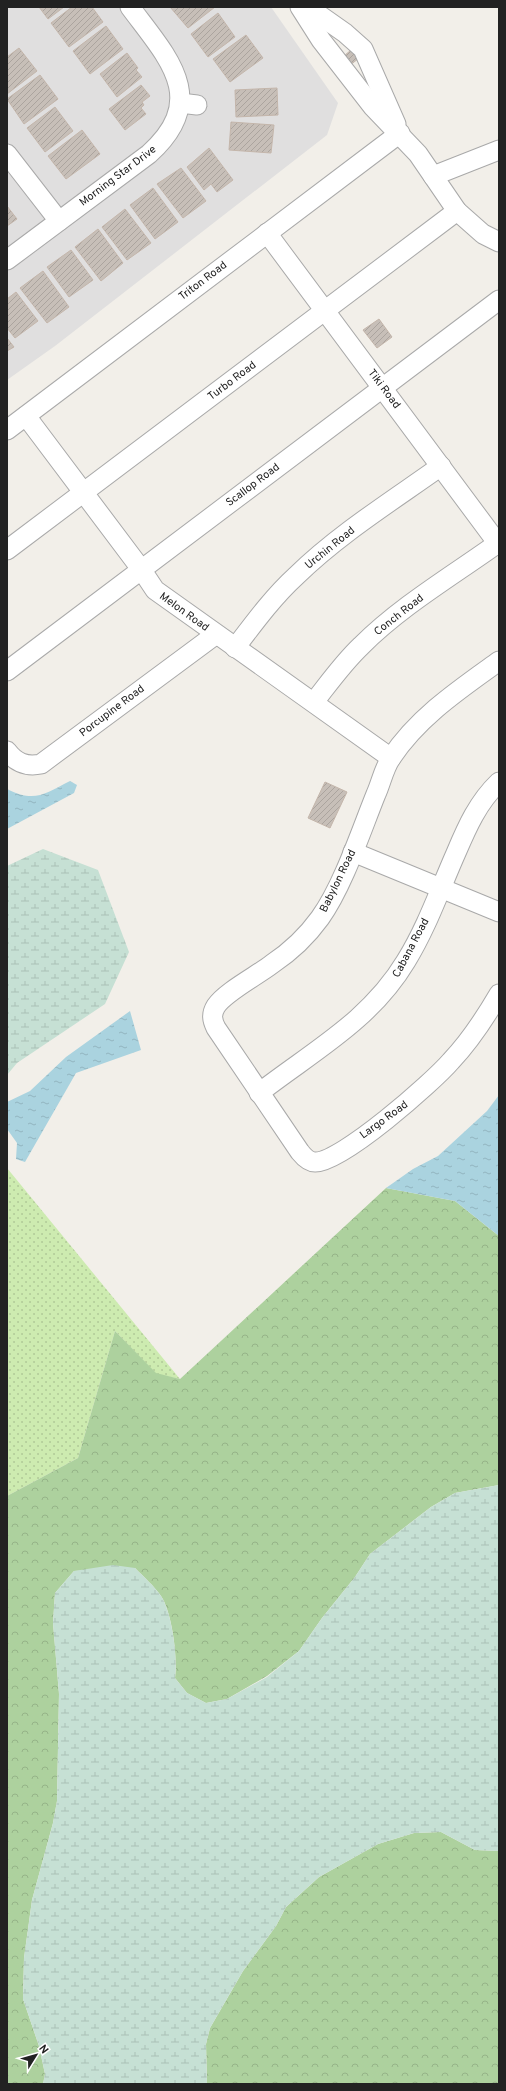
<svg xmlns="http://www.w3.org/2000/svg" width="506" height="2091" font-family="Overpass,sans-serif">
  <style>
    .residential { fill: #e0dfdf }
    .grass { fill: url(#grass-dots) }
    .forest { fill: url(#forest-crowns) }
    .wetland { fill: url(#wetland-marsh) }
    .water { fill: url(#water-ripples) }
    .building { fill: url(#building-hatch); stroke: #c4b6ab }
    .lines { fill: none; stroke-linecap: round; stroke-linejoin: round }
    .minor-casing { stroke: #a9a9a9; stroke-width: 21 }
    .minor { stroke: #fff; stroke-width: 19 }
    .labels { text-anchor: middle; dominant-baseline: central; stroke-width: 3.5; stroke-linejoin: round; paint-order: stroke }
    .street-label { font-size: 11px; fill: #222; stroke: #fff }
  </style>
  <defs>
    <pattern id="grass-dots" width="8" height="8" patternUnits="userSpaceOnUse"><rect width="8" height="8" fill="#cdebb0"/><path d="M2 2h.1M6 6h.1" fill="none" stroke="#b0c997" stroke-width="1.8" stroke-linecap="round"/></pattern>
    <pattern id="forest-crowns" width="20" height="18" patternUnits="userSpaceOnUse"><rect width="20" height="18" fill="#add19e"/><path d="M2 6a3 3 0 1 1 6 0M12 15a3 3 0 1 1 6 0" fill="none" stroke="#95b388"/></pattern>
    <pattern id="wetland-marsh" width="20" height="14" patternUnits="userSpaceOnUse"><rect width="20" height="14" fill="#c6e0d4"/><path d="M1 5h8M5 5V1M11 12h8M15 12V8" fill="none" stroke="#aac0b6"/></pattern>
    <pattern id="water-ripples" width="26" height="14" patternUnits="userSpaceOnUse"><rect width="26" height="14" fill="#aad3df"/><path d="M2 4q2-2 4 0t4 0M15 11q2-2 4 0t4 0" fill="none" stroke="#92b5bf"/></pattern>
    <pattern id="building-hatch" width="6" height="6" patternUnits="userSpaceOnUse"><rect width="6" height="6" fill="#c7bfb8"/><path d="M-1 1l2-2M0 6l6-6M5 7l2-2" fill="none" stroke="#aba49e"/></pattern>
  </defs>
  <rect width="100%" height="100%" fill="#f2efe9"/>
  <path class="residential" d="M7 7H271L338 103 327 135 55 346 7 380Z"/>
  <path class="grass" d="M7 1168 180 1379 156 1374 115 1331 78 1458 7 1496Z"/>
  <g class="forest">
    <path d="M386 1188 455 1201 499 1236V1485L455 1493 431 1507 370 1554 355 1577 322 1618 299 1651 267 1676 227 1699 206 1703 187 1693 175 1678C178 1658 172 1612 161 1596 154 1586 144 1577 135 1568L74 1571 55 1593 53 1623 59 1694 57 1801 53 1823 32 1900 24 1958 23 1999 39 2046 45 2074 43 2084H7V1496L78 1458 115 1331 156 1373 180 1379Z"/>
    <path d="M441 1832 475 1850 499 1851V2084H207L206 2044 210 2028 243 1971 276 1926 286 1907 319 1877 378 1844 414 1833Z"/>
  </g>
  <g class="wetland">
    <path d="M43 849 98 870 129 952 105 1004 17 1063 7 1075V866Z"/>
    <path d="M499 1485V1851L475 1850 441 1832 414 1833 378 1844 319 1877 286 1907 276 1926 243 1971 210 2028 206 2044 207 2084H43L45 2074 39 2046 23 1999 24 1958 32 1900 53 1823 57 1801 59 1694 53 1623 55 1593 74 1571 113 1565 135 1568C144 1577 154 1586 161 1596 172 1613 178 1658 175 1678L187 1693 206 1703 227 1699 267 1677 299 1651 322 1618 355 1577 370 1554 431 1507 455 1493Z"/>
  </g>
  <g class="water">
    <path d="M70 781 77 785 74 793 7 829V789C35 803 44 794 70 781Z"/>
    <path d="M130 1011 141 1050 76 1073 25 1162 16 1159 17 1143 7 1129V1102L30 1091 66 1057Z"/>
    <path d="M499 1095V1236L455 1201 386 1188 413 1169 438 1156 487 1111Z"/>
  </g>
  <g class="building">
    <path d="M39 7H64L48 19Z"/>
    <path d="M72 7H92L103 22 69 47 51 23Z"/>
    <path d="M170 7H215L188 28Z"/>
    <path d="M218 13 235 37 208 57 191 34Z"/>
    <path d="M106 26 123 49 90 74 73 51Z"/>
    <path d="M246 35 263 58 230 82 213 59Z"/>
    <path d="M19 48 37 71 7 94V57Z"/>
    <path d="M351 50 358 59 350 65 344 56Z"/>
    <path d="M127 53 138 68 136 70 142 77 117 97 100 74Z"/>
    <path d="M40 75 58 99 24 124 7 99Z"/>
    <path d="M141 85 150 96 142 102 144 105 141 108 146 114 125 130 109 109Z"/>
    <path d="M277 88 278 115 236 117 235 90Z"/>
    <path d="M55 107 73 131 45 152 27 128Z"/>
    <path d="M231 122 274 125 271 153 229 150Z"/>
    <path d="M82 130 100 154 66 179 48 156Z"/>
    <path d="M209 148 233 180 217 192 211 184 204 190 187 167Z"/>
    <path d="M181 168 206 201 183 218 157 184Z"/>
    <path d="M153 188 178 222 155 239 130 205Z"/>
    <path d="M7 206 17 219 7 226Z"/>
    <path d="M125 209 151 243 127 260 102 227Z"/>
    <path d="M98 229 123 263 101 281 75 247Z"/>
    <path d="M71 250 93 280 69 297 47 267Z"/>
    <path d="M43 271 69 307 47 323 20 288Z"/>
    <path d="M16 292 38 321 15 338 7 328V299Z"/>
    <path d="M379 319 392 337 377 348 363 330Z"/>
    <path d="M7 338 14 347 7 351Z"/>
    <path d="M325 782 347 792 330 828 308 818Z"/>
  </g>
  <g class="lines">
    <g class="minor-casing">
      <g id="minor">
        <path d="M300 7 321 40 373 107 418 154 457 211 483 234 499 242"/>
        <path d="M308 7 345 33 363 49 396 124"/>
        <path d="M180 103 197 105"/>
        <path d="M7 154 59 221"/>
        <path d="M433 176 499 150"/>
        <path d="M267 233 499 545"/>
        <path d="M7 260 149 154C210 99 168 58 130 7"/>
        <path d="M26 416 141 569 155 590 391 758"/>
        <path d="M7 430 400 133"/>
        <path d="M7 550 457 211"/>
        <path d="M235 648C254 623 273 597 296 576 339 534 392 501 441 466"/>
        <path d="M499 661C460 689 418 717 391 758 384 768 381 783 376 794 361 831 343 886 320 918 307 936 290 952 272 964 258 975 225 992 216 1006 211 1014 212 1020 216 1028L300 1152C304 1157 309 1162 315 1162 341 1163 433 1082 451 1061 470 1041 485 1018 499 994"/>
        <path d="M7 671 499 300"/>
        <path d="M314 702C329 683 343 663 361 646 401 606 452 576 498 543"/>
        <path d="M7 751C16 763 26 767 41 764L215 635"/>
        <path d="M353 852 499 912"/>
        <path d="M259 1093C313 1051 370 1021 406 961 427 927 440 889 456 853 467 827 478 802 499 782"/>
      </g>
    </g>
    <use href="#minor" class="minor"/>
  </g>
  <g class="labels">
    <g class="street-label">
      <text transform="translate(118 176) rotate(-37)">Morning Star Drive</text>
      <text transform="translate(203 281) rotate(-37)">Triton Road</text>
      <text transform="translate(232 381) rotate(-37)">Turbo Road</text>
      <text transform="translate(384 389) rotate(53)">Tiki Road</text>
      <text transform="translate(253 485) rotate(-37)">Scallop Road</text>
      <text transform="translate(330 548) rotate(-39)">Urchin Road</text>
      <text transform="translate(184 612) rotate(36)">Melon Road</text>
      <text transform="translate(399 615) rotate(-38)">Conch Road</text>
      <text transform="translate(112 711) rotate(-37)">Porcupine Road</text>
      <text transform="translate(338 881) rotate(-64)">Babylon Road</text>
      <text transform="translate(411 948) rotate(-62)">Cabana Road</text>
      <text transform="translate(384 1120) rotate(-36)">Largo Road</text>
    </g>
  </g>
  <rect width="506" height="2091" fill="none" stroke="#222222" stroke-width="16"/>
  <g transform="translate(36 2055) rotate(53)" stroke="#ffffff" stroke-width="3" paint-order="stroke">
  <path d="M0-3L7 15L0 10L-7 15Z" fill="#222222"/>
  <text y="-6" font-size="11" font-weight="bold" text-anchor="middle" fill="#222222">N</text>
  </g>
</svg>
